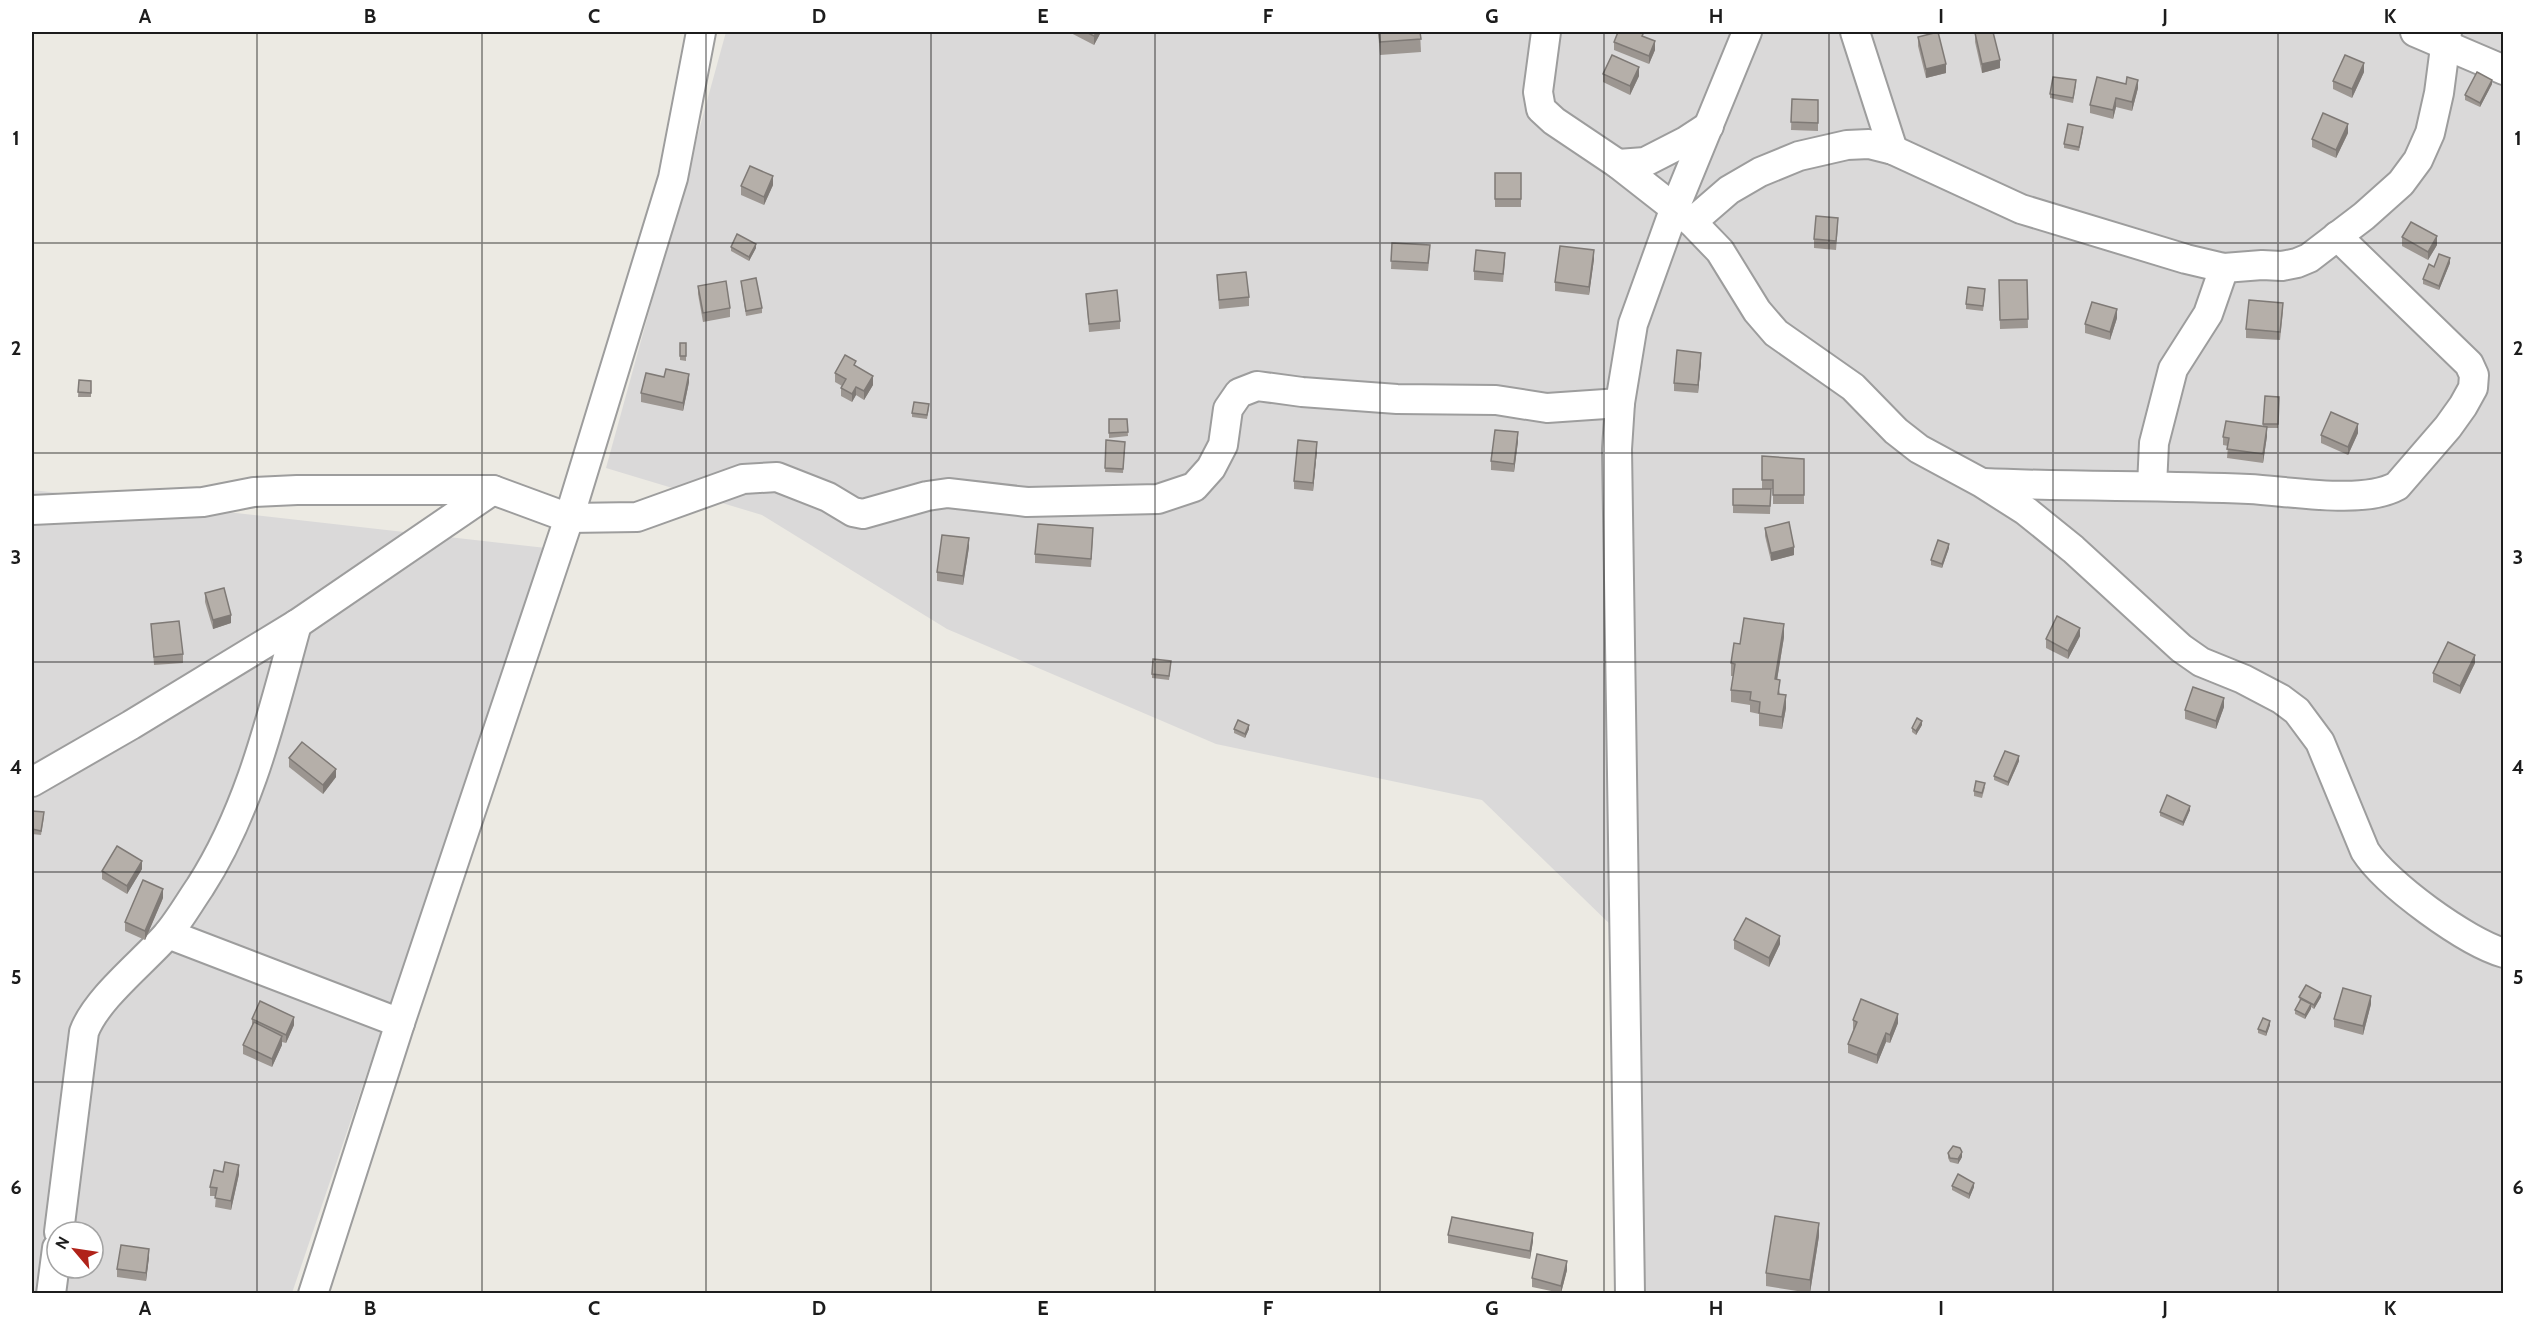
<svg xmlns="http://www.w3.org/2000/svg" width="2535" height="1325" font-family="Cabin,sans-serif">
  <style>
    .residential { fill: #dad9d9; fill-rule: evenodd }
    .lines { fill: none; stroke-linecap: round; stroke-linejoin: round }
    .minor-casing { stroke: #9d9d9d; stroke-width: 32 }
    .minor { stroke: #fff; stroke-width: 28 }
    .wall { fill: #9c9691 }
    .shaded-wall { fill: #7f7a76 }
    .building { fill: #b5afa9; stroke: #7f7a76; stroke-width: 1.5 }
    .grid { fill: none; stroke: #1c1c1c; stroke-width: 1.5; stroke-opacity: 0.55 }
    .neatline { fill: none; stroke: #1c1c1c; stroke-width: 2 }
    .grid-label { font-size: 20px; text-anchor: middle; font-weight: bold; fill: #1c1c1c }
  </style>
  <rect width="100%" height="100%" fill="#eceae3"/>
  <g class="residential">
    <path d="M726 32H2503V1293H1621L1614 928 1482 800 1216 744 947 629 762 515 606 468Z"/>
    <path d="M32 490 546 548 292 1293 32 1294ZM57 1232H93V1268H57Z"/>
  </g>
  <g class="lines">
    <g class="minor-casing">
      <g id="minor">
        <path d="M1546 32 1538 92 1541 109 1554 121 1618 164 1692 222 1729 190 1760 172 1799 156 1847 145 1869 144 1893 150 2021 209 2186 259 2224 268 2262 265 2282 266 2297 263 2309 258 2364 216 2401 183 2418 160 2430 133 2439 93 2447 32"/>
        <path d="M1855 32 1893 150"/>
        <path d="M2415 32 2504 70"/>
        <path d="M1618 164 1645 162 1686 141 1709 126"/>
        <path d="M1692 222 1720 251 1757 311 1776 333 1853 387 1896 431 1919 449 1982 483 2026 511 2073 549 2181 648 2201 662 2243 679 2281 699 2297 711 2320 742 2365 851C2386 884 2466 942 2504 953"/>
        <path d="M1984 483C2072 487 2160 485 2249 489 2289 491 2363 505 2397 486L2448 427 2463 406 2473 388 2474 375 2469 364 2337 236"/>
        <path d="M2152 486 2154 443 2173 369 2208 314 2224 268"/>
        <path d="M32 510 203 502 254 492 297 490H493L569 518 637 517 743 479 777 477 828 497 853 512 863 514 927 496 948 493 1027 502 1158 499 1194 487 1211 468 1223 445 1228 409 1239 393 1257 386 1302 392 1397 399 1496 400 1547 408 1620 403"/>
        <path d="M32 782 131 725 297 624 493 490"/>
        <path d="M168 934 400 1023"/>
        <path d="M59 1232 84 1032C96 999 142 963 166 936 179 921 189 903 200 887 251 808 272 714 297 624"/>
        <path d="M51 1294 57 1248"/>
        <path d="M313 1294 400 1023 569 518 673 178 701 32"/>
        <path d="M1630 1294 1617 449 1620 403 1633 324 1674 210 1747 32"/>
      </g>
    </g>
    <use href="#minor" class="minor"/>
  </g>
  <g class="wall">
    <path d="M1069 32H1101L1094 45Z"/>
    <path d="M1378 32H1420L1421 52 1380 55Z"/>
    <path d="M1975 33 2000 68 1982 73 1975 42Z"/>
    <path d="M1644 37 1655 50 1649 64 1614 50V42Z"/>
    <path d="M1918 37 1946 73 1926 78 1918 46Z"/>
    <path d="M2364 72 2352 98 2333 89V81Z"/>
    <path d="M1603 74 1639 76 1630 95 1603 82Z"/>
    <path d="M2492 84 2480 107 2465 100V95Z"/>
    <path d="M2076 85 2073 103 2050 98V94Z"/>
    <path d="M2138 88 2132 111 2116 107 2113 119 2090 113V105Z"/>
    <path d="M1792 99 1818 100V131L1791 130Z"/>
    <path d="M2083 131 2079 151 2064 148V144Z"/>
    <path d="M2348 133 2336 158 2312 147V139Z"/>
    <rect x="1495" y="173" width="26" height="34"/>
    <path d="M773 185 764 205 741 195V186Z"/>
    <path d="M1838 226 1836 250 1814 248V239Z"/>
    <path d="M2402 237 2437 245 2428 260 2402 246Z"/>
    <path d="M1392 243 1430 253 1428 271 1391 269Z"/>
    <path d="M731 247 756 248 749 261 731 251Z"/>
    <path d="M1594 259 1589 295 1555 291V282Z"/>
    <path d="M1505 261 1503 282 1474 280V271Z"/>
    <path d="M2450 263 2439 290 2423 284V279Z"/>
    <path d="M1217 275 1249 297V306L1219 309Z"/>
    <path d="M1999 280H2027L2028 328 2000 329Z"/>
    <path d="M741 281 762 308V313L746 316Z"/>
    <path d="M698 286 730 308V317L703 322 698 294Z"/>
    <path d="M1086 294 1120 321V329L1089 332Z"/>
    <path d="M1985 294 1983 311 1966 309V304Z"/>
    <path d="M2283 311 2280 340 2246 338V329Z"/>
    <path d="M2117 318 2110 340 2085 333V324Z"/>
    <path d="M680 343H686V361L680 360Z"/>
    <path d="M1701 361 1698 393 1674 391V383Z"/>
    <path d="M856 367 873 385 864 400 856 395 852 402 841 396V388L842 386 835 382V373Z"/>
    <path d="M664 377 689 382 683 411 641 402V393Z"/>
    <path d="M79 380 91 381V397H78Z"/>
    <path d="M2265 396 2279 397 2278 428H2267V436L2263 463 2227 458 2228 446 2223 445V437L2263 426Z"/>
    <path d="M929 408 927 419 912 417V413Z"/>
    <path d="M1109 419H1127L1128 436 1109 438Z"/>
    <path d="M2358 433 2348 455 2321 443V435Z"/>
    <path d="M1106 440 1125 442 1123 473 1105 472Z"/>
    <path d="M1518 441 1514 472 1491 470V461Z"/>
    <path d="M1317 450 1313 491 1294 489V481Z"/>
    <path d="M1762 456 1804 459V504H1773V489H1762Z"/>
    <path d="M1733 489H1771L1770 514 1733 513Z"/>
    <path d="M1765 528 1794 555 1771 561 1765 536Z"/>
    <path d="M1093 537 1091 567 1035 563V554Z"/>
    <path d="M969 547 963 585 937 581V572Z"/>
    <path d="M1949 548 1942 568 1931 565V560Z"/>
    <path d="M205 593 231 623 213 629 205 602Z"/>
    <path d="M151 624 183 654V663L154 665Z"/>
    <path d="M2080 636 2068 659 2046 648V639Z"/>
    <path d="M1784 637 1777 680 1780 694 1786 708 1782 729 1759 726V714L1750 712V705L1731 702V690L1733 676H1731V663L1740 644Z"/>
    <path d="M2475 663 2460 694 2433 682V673Z"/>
    <path d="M1171 665 1169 680 1152 678V674Z"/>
    <path d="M2224 707 2216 729 2185 719V710Z"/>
    <path d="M1922 725 1916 735 1912 732V728Z"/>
    <path d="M1234 729H1249L1245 738 1234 733Z"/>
    <path d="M289 758 336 777 323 794 289 767Z"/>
    <path d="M2019 761 2008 786 1994 780V776Z"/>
    <path d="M1985 787 1982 798 1974 796V791Z"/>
    <path d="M2190 810 2183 826 2160 816V812Z"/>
    <path d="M32 811 44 817 41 835 32 834Z"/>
    <path d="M142 869 127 894 102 879V871Z"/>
    <path d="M163 898 145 940 125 931V922Z"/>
    <path d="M1734 940 1780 944 1769 967 1734 949Z"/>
    <path d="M2299 997H2321L2314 1009 2311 1007 2305 1019 2295 1014V1010L2300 1001Z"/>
    <path d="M2371 1004 2363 1035 2334 1027V1019Z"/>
    <path d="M252 1019 294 1025 286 1043 282 1042V1045L272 1067 243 1054V1045L252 1027Z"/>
    <path d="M1853 1020 1898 1023 1890 1043 1886 1042 1877 1064 1848 1053V1044L1854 1029H1853Z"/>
    <path d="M2270 1025 2266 1036 2258 1033V1029Z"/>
    <path d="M1948 1153 1962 1157 1958 1164 1950 1162 1948 1158Z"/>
    <path d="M223 1172 239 1174 231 1210 215 1207 216 1196H210V1187Z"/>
    <path d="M1952 1186 1974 1187 1969 1199 1952 1190Z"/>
    <path d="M1448 1235 1533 1241 1530 1259 1448 1243Z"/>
    <path d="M1819 1236 1810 1293 1766 1286V1273Z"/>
    <path d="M149 1257 146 1281 117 1277V1269Z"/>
    <path d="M1567 1270 1561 1293 1532 1287V1278Z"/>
  </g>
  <g class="shaded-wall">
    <path d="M1097 32H1101L1094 45V36Z"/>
    <path d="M1655 41V50L1649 64V56Z"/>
    <path d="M2000 60V68L1982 73V64Z"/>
    <path d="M2364 63V72L2352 98V89Z"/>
    <path d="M1946 64V73L1926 78V69Z"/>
    <path d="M1639 67V76L1630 95V86Z"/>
    <path d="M2138 80V88L2132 111V102Z"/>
    <path d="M2492 80V84L2480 107V103Z"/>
    <path d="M2116 98V107L2113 119V110Z"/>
    <path d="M2348 124V133L2336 158V150Z"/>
    <path d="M773 176V185L764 205V197Z"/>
    <path d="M2437 236V245L2428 260V252Z"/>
    <path d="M756 244V248L749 261V257Z"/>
    <path d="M1594 250V259L1589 295V287Z"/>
    <path d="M2450 258V263L2439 290V286Z"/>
    <path d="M2117 309V318L2110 340V332Z"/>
    <path d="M1701 353V361L1698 393V385Z"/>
    <path d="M689 374V382L683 411V403Z"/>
    <path d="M873 376V385L864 400V391Z"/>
    <path d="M856 387V395L852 402V394Z"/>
    <path d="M2358 424V433L2348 455V447Z"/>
    <path d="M2267 427V436L2263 463V454Z"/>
    <path d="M1518 432V441L1514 472V464Z"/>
    <path d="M1317 442V450L1313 491V483Z"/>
    <path d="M969 538V547L963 585V576Z"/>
    <path d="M1949 544V548L1942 568V564Z"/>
    <path d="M1794 547V555L1771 561V553Z"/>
    <path d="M231 615V623L213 629V620Z"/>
    <path d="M1784 624V637L1775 692V679Z"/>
    <path d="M2080 628V636L2068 659V651Z"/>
    <path d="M2475 655V663L2460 694V686Z"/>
    <path d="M1786 695V708L1782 729V717Z"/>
    <path d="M2224 698V707L2216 729V721Z"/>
    <path d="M1922 721V725L1916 735V731Z"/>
    <path d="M1249 725V729L1245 738V734Z"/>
    <path d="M2019 756V761L2008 786V782Z"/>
    <path d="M336 769V777L323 794V785Z"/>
    <path d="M2190 806V810L2183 826V822Z"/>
    <path d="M142 861V869L127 894V886Z"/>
    <path d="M163 889V898L145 940V931Z"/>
    <path d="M1780 936V944L1769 967V958Z"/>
    <path d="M2321 993V997L2314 1009V1005Z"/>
    <path d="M2371 996V1004L2363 1035V1026Z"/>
    <path d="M2311 1004V1009L2305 1019V1015Z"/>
    <path d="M1898 1014V1023L1890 1043V1035Z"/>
    <path d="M294 1017V1025L286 1043V1035Z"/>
    <path d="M2270 1021V1025L2266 1036V1032Z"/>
    <path d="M1886 1033V1042L1877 1064V1055Z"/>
    <path d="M282 1036V1045L272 1067V1059Z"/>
    <path d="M1962 1152V1157L1958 1164V1159Z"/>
    <path d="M239 1165V1174L231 1210V1201Z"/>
    <path d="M1974 1183V1187L1969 1199V1194Z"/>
    <path d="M1819 1223V1236L1810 1293V1280Z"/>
    <path d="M1533 1233V1241L1530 1259V1251Z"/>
    <path d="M149 1249V1257L146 1281V1273Z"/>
    <path d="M1567 1261V1270L1561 1293V1286Z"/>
  </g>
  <g class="building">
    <path d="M1086 32H1097L1094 36Z"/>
    <path d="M1379 32H1420L1421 39 1380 42Z"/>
    <path d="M1618 32H1644L1642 36 1655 41 1649 56 1614 42Z"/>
    <path d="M1938 32 1946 64 1926 69 1918 37Z"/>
    <path d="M1982 32H1993L2000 60 1982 64 1975 33Z"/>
    <path d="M1612 55 1639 67 1630 86 1603 74Z"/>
    <path d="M2345 55 2364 63 2352 89 2333 81Z"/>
    <path d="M2477 72 2492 80 2480 103 2465 95Z"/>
    <path d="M2053 77 2076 80 2073 98 2050 94Z"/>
    <path d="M2097 77 2126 84 2127 77 2138 80 2132 102 2116 98 2113 110 2090 105Z"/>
    <path d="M1792 99 1818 100V123L1791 122Z"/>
    <path d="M2323 113 2348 124 2336 150 2312 139Z"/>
    <path d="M2068 124 2083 127 2079 147 2064 144Z"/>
    <path d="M750 166 773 176 764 197 741 186Z"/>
    <rect x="1495" y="173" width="26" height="26"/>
    <path d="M1816 216 1838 218 1836 241 1814 239Z"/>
    <path d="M2411 222 2437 236 2428 252 2402 237Z"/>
    <path d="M737 234 756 244 749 257 731 247Z"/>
    <path d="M1392 243 1430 245 1428 263 1391 261Z"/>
    <path d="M1560 246 1594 250 1589 287 1555 282Z"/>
    <path d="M1476 250 1505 253 1503 274 1474 271Z"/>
    <path d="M2439 254 2450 258 2439 286 2423 279 2429 264 2434 267Z"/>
    <path d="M1246 272 1249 297 1219 300 1217 275Z"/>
    <path d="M756 278 762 308 746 311 741 281Z"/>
    <path d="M1999 280H2027L2028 319 2000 320Z"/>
    <path d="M726 281 730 308 703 313 698 286Z"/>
    <path d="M1968 287 1985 289 1983 306 1966 304Z"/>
    <path d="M1117 290 1120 321 1089 324 1086 294Z"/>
    <path d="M2249 300 2283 303 2280 332 2246 329Z"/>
    <path d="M2092 302 2117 309 2110 332 2085 324Z"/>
    <rect x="680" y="343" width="6" height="13"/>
    <path d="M1677 350 1701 353 1698 385 1674 383Z"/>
    <path d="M845 355 856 361 854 365 873 376 864 391 856 387 852 394 841 388 846 379 835 373Z"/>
    <path d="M666 369 689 374 683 403 641 393 646 373 664 377Z"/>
    <path d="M79 380 91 381V393L78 392Z"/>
    <path d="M2265 396 2279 397 2278 424H2263Z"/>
    <path d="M914 402 929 404 927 415 912 413Z"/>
    <path d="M2331 412 2358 424 2348 447 2321 435Z"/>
    <path d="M1109 419H1127L1128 432 1109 433Z"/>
    <path d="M2226 421 2267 427 2263 454 2227 449 2229 438 2223 437Z"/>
    <path d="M1495 430 1518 432 1514 464 1491 461Z"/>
    <path d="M1106 440 1125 442 1123 469 1105 468Z"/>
    <path d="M1298 440 1317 442 1313 483 1294 481Z"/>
    <path d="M1762 456 1804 459V495H1773V480H1762Z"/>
    <path d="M1733 489H1771L1770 506 1733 505Z"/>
    <path d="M1789 522 1794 547 1771 553 1765 528Z"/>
    <path d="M1038 524 1093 528 1091 559 1035 554Z"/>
    <path d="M942 535 969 538 963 576 937 572Z"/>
    <path d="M1938 540 1949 544 1942 564 1931 560Z"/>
    <path d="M224 588 231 615 213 620 205 593Z"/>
    <path d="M2057 616 2080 628 2068 651 2046 639Z"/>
    <path d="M1744 618 1784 624 1775 679 1780 680 1778 694 1786 695 1782 717 1759 713 1760 702 1750 700 1751 692 1731 690 1735 664 1731 663 1734 643 1740 644Z"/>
    <path d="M179 621 183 654 154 657 151 624Z"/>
    <path d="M2448 642 2475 655 2460 686 2433 673Z"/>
    <path d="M1153 659 1171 661 1169 676 1152 674Z"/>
    <path d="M2193 687 2224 698 2216 721 2185 710Z"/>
    <path d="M1917 718 1922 721 1916 731 1912 728Z"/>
    <path d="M1238 720 1249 725 1245 734 1234 729Z"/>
    <path d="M302 742 336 769 323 785 289 758Z"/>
    <path d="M2005 751 2019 756 2008 782 1994 776Z"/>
    <path d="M1976 781 1985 783 1982 793 1974 791Z"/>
    <path d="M2167 795 2190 806 2183 822 2160 812Z"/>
    <path d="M32 811 44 812 41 831 32 829Z"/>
    <path d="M117 846 142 861 127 886 102 871Z"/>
    <path d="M143 880 163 889 145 931 125 922Z"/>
    <path d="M1746 918 1780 936 1769 958 1734 940Z"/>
    <path d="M2306 985 2321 993 2314 1005 2299 997Z"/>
    <path d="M2343 988 2371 996 2363 1026 2334 1019Z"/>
    <path d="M1861 999 1898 1014 1890 1035 1886 1033 1877 1055 1848 1044 1857 1022 1853 1020Z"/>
    <path d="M2301 999 2311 1004 2305 1015 2295 1010Z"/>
    <path d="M260 1001 294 1017 286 1035 252 1019Z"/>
    <path d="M2263 1018 2270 1021 2266 1032 2258 1029Z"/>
    <path d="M254 1022 282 1036 272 1059 243 1045Z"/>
    <path d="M1953 1146 1960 1148 1962 1152 1958 1159 1950 1158 1948 1153Z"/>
    <path d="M225 1162 239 1165 231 1201 215 1198 217 1188 210 1187 214 1170 223 1172Z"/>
    <path d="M1958 1174 1974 1183 1969 1194 1952 1186Z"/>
    <path d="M1775 1216 1819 1223 1810 1280 1766 1273Z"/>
    <path d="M1452 1217 1533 1233 1530 1251 1448 1235Z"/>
    <path d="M121 1245 149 1249 146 1273 117 1269Z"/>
    <path d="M1537 1254 1567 1261 1561 1286 1532 1278Z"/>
  </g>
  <path class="grid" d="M257 32V1294M482 32V1294M706 32V1294M931 32V1294M1155 32V1294M1380 32V1294M1604 32V1294M1829 32V1294M2053 32V1294M2278 32V1294M32 243H2504M32 453H2504M32 662H2504M32 872H2504M32 1082H2504"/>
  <rect width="2535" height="1325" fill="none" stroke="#ffffff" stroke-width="66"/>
  <g transform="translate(75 1250) rotate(299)"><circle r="28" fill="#ffffff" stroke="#a4a4a4" stroke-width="1.5"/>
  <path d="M0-4.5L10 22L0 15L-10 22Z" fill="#b02219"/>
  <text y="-9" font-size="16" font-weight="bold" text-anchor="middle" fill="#1c1c1c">N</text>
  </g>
  <rect x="33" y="33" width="2469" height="1259" class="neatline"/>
  <g class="grid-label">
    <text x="145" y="23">A</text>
    <text x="370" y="23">B</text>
    <text x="594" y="23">C</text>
    <text x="819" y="23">D</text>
    <text x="1043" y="23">E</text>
    <text x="1268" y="23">F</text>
    <text x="1492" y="23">G</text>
    <text x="1716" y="23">H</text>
    <text x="1941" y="23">I</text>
    <text x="2165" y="23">J</text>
    <text x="2390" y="23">K</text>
    <text x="16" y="145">1</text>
    <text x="2518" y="145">1</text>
    <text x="16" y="355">2</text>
    <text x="2518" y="355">2</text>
    <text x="16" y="564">3</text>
    <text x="2518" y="564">3</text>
    <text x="16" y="774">4</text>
    <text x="2518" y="774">4</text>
    <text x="16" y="984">5</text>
    <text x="2518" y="984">5</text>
    <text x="16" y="1194">6</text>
    <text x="2518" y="1194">6</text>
    <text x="145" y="1315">A</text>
    <text x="370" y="1315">B</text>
    <text x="594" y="1315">C</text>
    <text x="819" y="1315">D</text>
    <text x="1043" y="1315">E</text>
    <text x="1268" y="1315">F</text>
    <text x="1492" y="1315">G</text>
    <text x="1716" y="1315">H</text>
    <text x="1941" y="1315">I</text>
    <text x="2165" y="1315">J</text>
    <text x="2390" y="1315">K</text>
  </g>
</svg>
